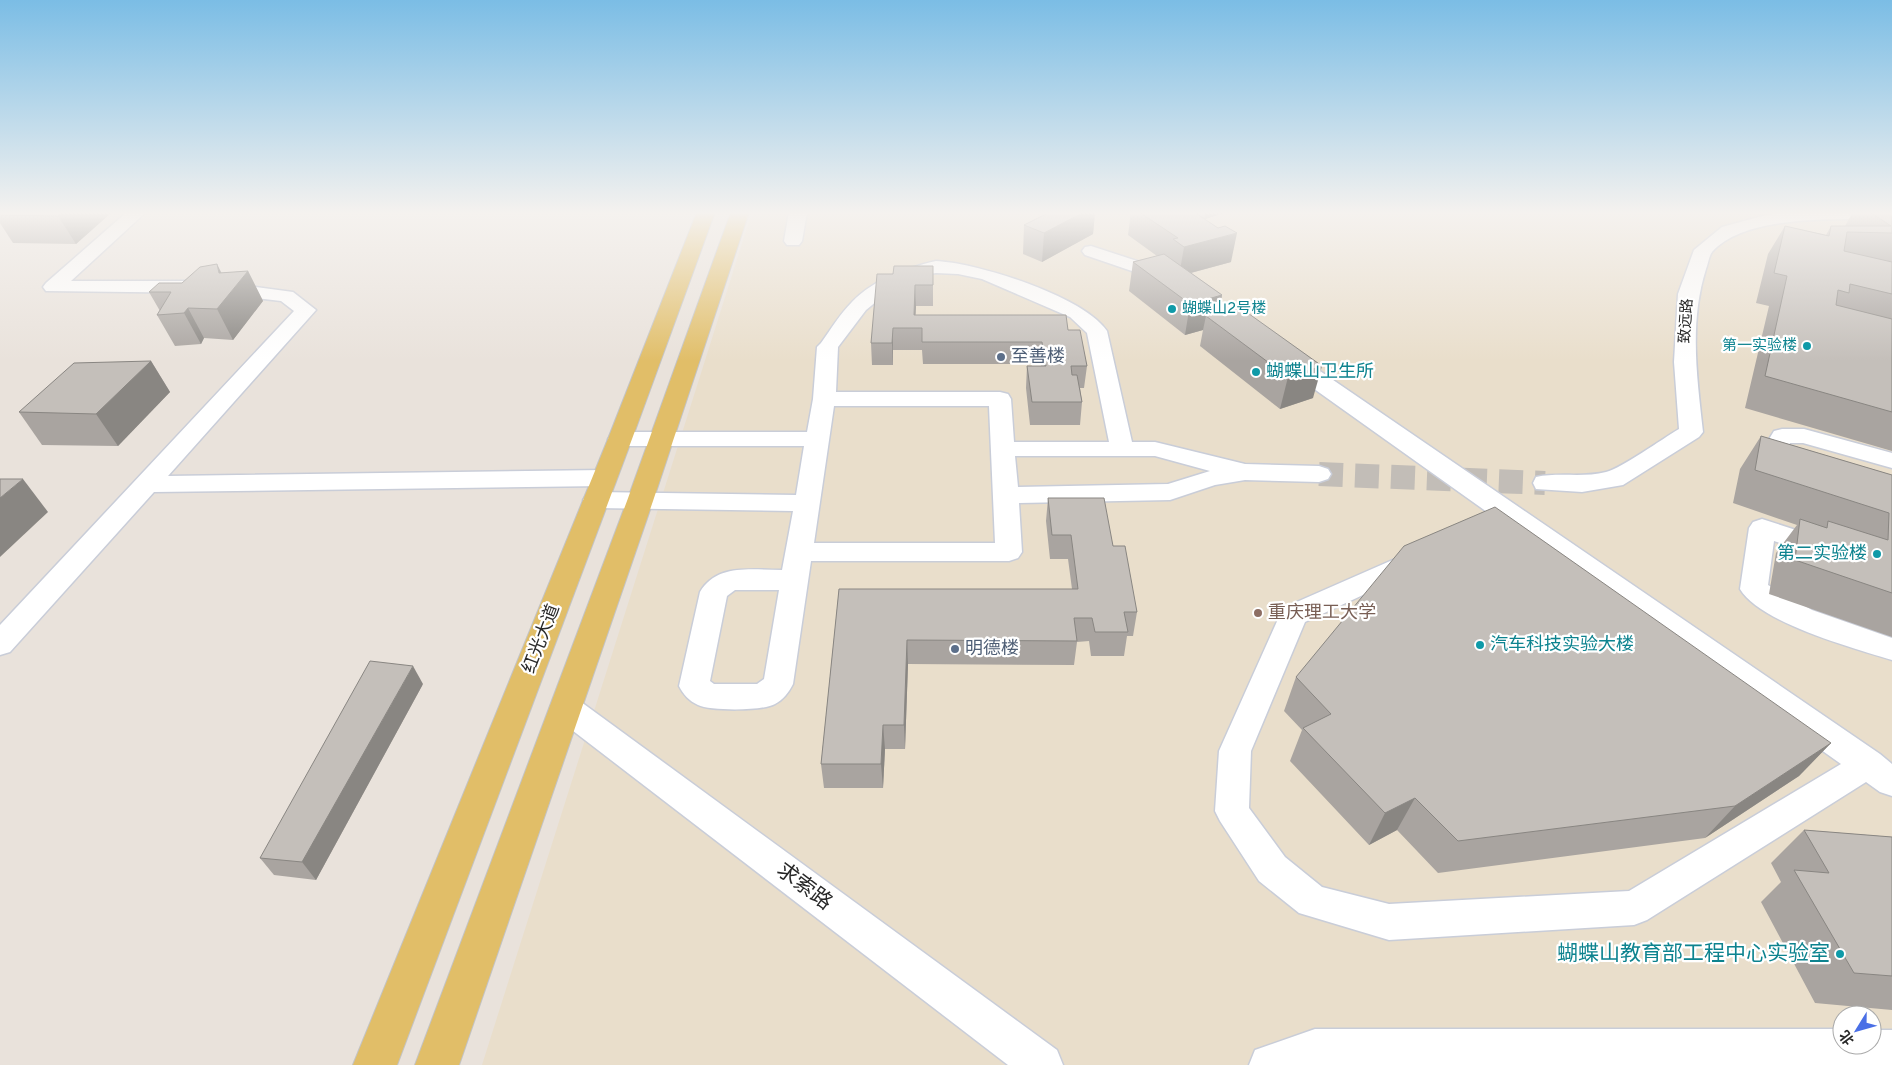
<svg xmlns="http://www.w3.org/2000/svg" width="1892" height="1065" font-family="Overpass,'Noto Sans SC',sans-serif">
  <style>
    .education { fill: #e9decb; fill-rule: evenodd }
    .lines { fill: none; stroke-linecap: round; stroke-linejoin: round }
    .minor-tunnel { stroke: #c2bdb7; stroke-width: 24; stroke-dasharray: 24 12; stroke-linecap: butt }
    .minor-casing { stroke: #c9cdd8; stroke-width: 3 }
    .major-casing { stroke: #c3c3c3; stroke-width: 2 }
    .minor { fill: #fff; fill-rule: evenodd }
    .major { fill: #e1be68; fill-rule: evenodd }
    .wall { fill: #a9a4a0 }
    .shaded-wall { fill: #898682 }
    .building { fill: #c4bfba; stroke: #898682 }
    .culture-dot { fill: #0f9aa8; stroke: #fff; stroke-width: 2 }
    .service-dot { fill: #5c6f8a; stroke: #fff; stroke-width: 2 }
    .education-dot { fill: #8d6e63; stroke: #fff; stroke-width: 2 }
    .labels { text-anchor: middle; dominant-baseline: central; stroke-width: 4.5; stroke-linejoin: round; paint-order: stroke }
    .far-culture-label { font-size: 15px; fill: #0d838f; stroke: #fff; text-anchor: start }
    .far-street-label { font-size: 15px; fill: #282828; stroke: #fff }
    .service-label { font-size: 18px; fill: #4e5e75; stroke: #fff; text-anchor: start }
    .culture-label { font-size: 18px; fill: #0d838f; stroke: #fff; text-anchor: start }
    .education-label { font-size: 18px; fill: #785e54; stroke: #fff; text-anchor: start }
    .street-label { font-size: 18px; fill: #282828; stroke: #fff }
    .near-street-label { font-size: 21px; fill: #282828; stroke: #fff }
    .near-culture-label { font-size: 21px; fill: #0d838f; stroke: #fff; text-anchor: end }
  </style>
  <rect width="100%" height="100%" fill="#e9e2db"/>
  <path class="education" d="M752 212H1892V1065H482ZM1842 1015H1872V1045H1842Z"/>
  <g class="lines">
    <path class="minor-tunnel" d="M1319 474 1545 483"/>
    <g class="minor-casing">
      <g id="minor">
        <path d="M127 212H146L71 281H212L293 292 316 310 168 476 604 470 613 472 616 478 613 484 604 486 154 492 10 652 0 655V625L294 311 281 301 212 293 46 291 43 287 46 283Z"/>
        <path d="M789 212H807L802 241 799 245H787L784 241Z"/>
        <path d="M1789 212H1892V219C1844 220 1746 213 1712 252 1709 256 1708 264 1706 269 1689 322 1697 378 1703 432L1699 437 1623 485 1582 492 1536 489 1533 483 1536 477C1559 472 1583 478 1606 472 1622 468 1662 439 1679 429L1674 362 1678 294 1694 250 1722 227 1766 215Z"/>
        <path d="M1091 246 1174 273 1177 277 1174 281 1167 283 1085 255 1082 251 1085 247Z"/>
        <path d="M936 261C978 263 1083 296 1107 331L1132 442H1155L1245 464 1319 466 1328 469 1331 474 1328 479 1319 482 1245 480 1215 485 1170 500 1019 503 1022 552 1018 558 1009 561H811L793 684C789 692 783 700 775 704 764 711 710 711 698 705 689 701 683 694 679 686L700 592C717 563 753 570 782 570L793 511 596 508 587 506 583 500 587 494 596 492 796 495 804 446H620L612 444 608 439 612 434 620 432H807L813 399 817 347 821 343C831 329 840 314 852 302 874 279 906 268 936 261ZM936 273 958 274 982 279 1070 317 1087 333 1109 442H1014L1011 399 1008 394 1000 392H836L838 347 866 310 888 292 923 275ZM834 406H989L995 543H814ZM1015 456H1155L1210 471 1168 484 1018 487ZM735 590H779L764 679 757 684H714L710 681 727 596Z"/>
        <path d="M1290 355 1298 356 1880 754 1892 764V796L1880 792 1866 782 1647 920 1634 925 1389 940 1299 913 1259 881 1220 821 1215 811 1219 751 1283 608 1413 551 1423 553 1427 560 1423 567 1305 622 1251 751 1249 808 1285 857 1322 887 1389 904 1629 891 1841 764 1282 366 1279 361 1282 356Z"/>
        <path d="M1782 429H1804L1892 453V468L1803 443H1790L1787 449 1791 460 1802 470 1799 475C1778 481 1769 467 1763 449L1774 431Z"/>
        <path d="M1762 519 1830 541 1834 547 1830 553 1821 556 1774 541 1768 585 1812 610 1892 638V660C1854 648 1760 623 1740 589L1749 528 1753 522Z"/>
        <path d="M566 696 577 699 1057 1050 1063 1065H1008L555 717 550 708 555 699Z"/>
        <path d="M1315 1029H1842V1045H1872V1030H1892V1065H1249L1255 1050Z"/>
      </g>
    </g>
    <g class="major-casing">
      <g id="major">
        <path d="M697 212H715L632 439 397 1065H353L608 439Z"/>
        <path d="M731 212H749L653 501 459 1065H415L627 501Z"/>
      </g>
    </g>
    <use href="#minor" class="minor"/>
    <use href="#major" class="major"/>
  </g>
  <g class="wall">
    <path d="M0 212H112L76 244 13 243 0 223Z"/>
    <path d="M1050 212H1095L1093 234 1042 262 1023 254 1024 225Z"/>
    <path d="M1131 212H1227L1205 219 1231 262 1191 273 1222 295 1219 312 1313 398 1280 409 1200 346 1203 330 1185 335 1129 291 1133 262 1157 256 1128 235Z"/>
    <path d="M1853 212H1892V262H1889H1892V451L1745 408 1769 306 1756 303 1768 254 1785 226 1826 235 1831 226H1845Z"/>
    <path d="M933 266V306H916L915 315 1068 330 1087 366 1084 388H1080L1082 402 1080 425H1030L1026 388 1027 366H1041V364H923L922 350H893V365H872L871 343 893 274Z"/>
    <path d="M248 271 263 301 233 340 204 338 201 344 175 346 157 315 160 311 149 292 221 273Z"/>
    <path d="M151 361 170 392 118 446 42 445 19 412Z"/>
    <path d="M1761 436 1892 475V637L1769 594 1776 553 1797 525 1733 503 1740 469Z"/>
    <path d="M1048 498 1113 546 1137 612 1133 636H1127L1124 656H1091L1089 641 1077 642 1074 665 908 664 905 749H885L883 788H824L821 764 839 589H1072L1068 559H1050L1046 521Z"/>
    <path d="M1296 677 1831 743 1799 776 1705 838 1438 873 1397 830 1369 845 1290 761 1302 730 1284 711Z"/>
    <path d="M423 684 316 880 274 875 260 858Z"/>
    <path d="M1804 830 1892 837V1010L1815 1003 1761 902 1781 882 1771 863Z"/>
  </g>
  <g class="shaded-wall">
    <path d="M63 212H112L76 244 58 216Z"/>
    <path d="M1084 212H1095L1093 234 1042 262 1044 233Z"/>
    <path d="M1206 212H1227L1205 219Z"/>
    <path d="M1237 233 1231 262 1179 276 1184 247Z"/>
    <path d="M217 264 231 292 248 271 263 301 233 340 217 309 219 273Z"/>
    <path d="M915 285 916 306 915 328 914 315Z"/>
    <path d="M1222 295 1216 324 1206 316 1203 330 1185 335 1190 304Z"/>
    <path d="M188 308 204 338 201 344 184 313Z"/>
    <path d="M893 328V365L892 343Z"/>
    <path d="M151 361 170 392 118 446 96 414Z"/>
    <path d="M1322 366 1313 398 1280 409 1288 377Z"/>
    <path d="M23 479 48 512 0 557V498Z"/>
    <path d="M907 640 908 664 905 749 904 725Z"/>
    <path d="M413 666 423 684 316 880 302 862Z"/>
    <path d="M883 725 885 749 883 788 881 764Z"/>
    <path d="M1831 743 1799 776 1705 838 1735 806Z"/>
    <path d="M1415 798 1397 830 1369 845 1385 813Z"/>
  </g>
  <g class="building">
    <path d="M0 212H63L58 216 0 215Z"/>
    <path d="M1050 212H1084L1044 233 1024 225Z"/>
    <path d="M1139 212H1194L1218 228 1225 226 1237 233 1184 247 1173 239 1178 238Z"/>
    <path d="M1870 212H1892V233L1847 232 1844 251 1892 262V294L1850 284 1849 293 1838 290 1836 305 1892 319V412L1765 376 1787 276 1774 273 1785 226 1829 236 1831 226H1891Z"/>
    <path d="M1164 254 1222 295 1190 304 1133 262Z"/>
    <path d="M217 264 219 273 248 271 217 309 188 308 184 313 157 315 171 292H149L159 283H182L200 267Z"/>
    <path d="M894 266H933V285H915L914 315H1066L1068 330H1080L1087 366H1071L1072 375H1077L1082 402H1032L1027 366H1046L1042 342H922V328H893L892 343H871L877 274H893Z"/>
    <path d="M1238 306 1322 366 1288 377 1206 316Z"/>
    <path d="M151 361 96 414 19 412 74 363Z"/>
    <path d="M1761 436 1892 475V593L1795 560 1800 519 1827 528 1828 521 1888 540 1889 513 1755 470Z"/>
    <path d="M0 479H23L0 498Z"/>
    <path d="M1048 498H1104L1113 546H1125L1137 612H1124L1128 632H1095L1092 618H1074L1077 641 907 640 904 725H883L881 764H821L839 589H1078L1071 535H1052Z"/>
    <path d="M1495 507 1831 743 1735 806 1458 841 1415 798 1385 813 1303 728 1331 714 1296 677 1404 546Z"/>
    <path d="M370 661 413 666 302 862 260 858Z"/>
    <path d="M1804 830 1892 837V976L1854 973 1794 870 1829 873Z"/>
  </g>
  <linearGradient id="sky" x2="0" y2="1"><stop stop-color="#7bbde5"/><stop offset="0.59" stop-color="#f5f2ef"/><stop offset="1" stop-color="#f5f2ef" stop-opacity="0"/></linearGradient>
  <rect width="1892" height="361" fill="url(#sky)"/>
  <g class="culture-dot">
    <circle cx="1172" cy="309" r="5"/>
    <circle cx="1807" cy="346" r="5"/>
    <circle cx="1256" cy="372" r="5"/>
    <circle cx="1877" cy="554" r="5"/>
    <circle cx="1480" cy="645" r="5"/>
    <circle cx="1840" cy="954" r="5"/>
  </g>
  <g class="service-dot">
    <circle cx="1001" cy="357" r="5"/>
    <circle cx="955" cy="649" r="5"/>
  </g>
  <circle class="education-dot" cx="1258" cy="613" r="5"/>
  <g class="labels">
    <g class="far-culture-label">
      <text x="1182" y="309">蝴蝶山2号楼</text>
      <text x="1797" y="346" text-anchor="end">第一实验楼</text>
    </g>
    <g class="far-street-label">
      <text transform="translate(1687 321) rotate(-86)">致远路</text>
    </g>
    <g class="service-label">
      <text x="1011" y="357">至善楼</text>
      <text x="965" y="649">明德楼</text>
    </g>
    <g class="culture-label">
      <text x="1266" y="372">蝴蝶山卫生所</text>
      <text x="1867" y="554" text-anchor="end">第二实验楼</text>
      <text x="1490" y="645">汽车科技实验大楼</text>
    </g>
    <g class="education-label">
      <text x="1268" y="613">重庆理工大学</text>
    </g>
    <g class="street-label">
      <text transform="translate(542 639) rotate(-69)">红光大道</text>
    </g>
    <g class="near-street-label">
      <text transform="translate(804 887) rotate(37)">求索路</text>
    </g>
    <g class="near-culture-label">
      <text x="1830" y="954">蝴蝶山教育部工程中心实验室</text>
    </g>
  </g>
  <g transform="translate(1857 1030) rotate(233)"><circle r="24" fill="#ffffff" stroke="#a9a9a9"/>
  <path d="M0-4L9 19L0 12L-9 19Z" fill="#4a6fe6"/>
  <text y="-8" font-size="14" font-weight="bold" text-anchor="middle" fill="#282828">北</text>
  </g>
</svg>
